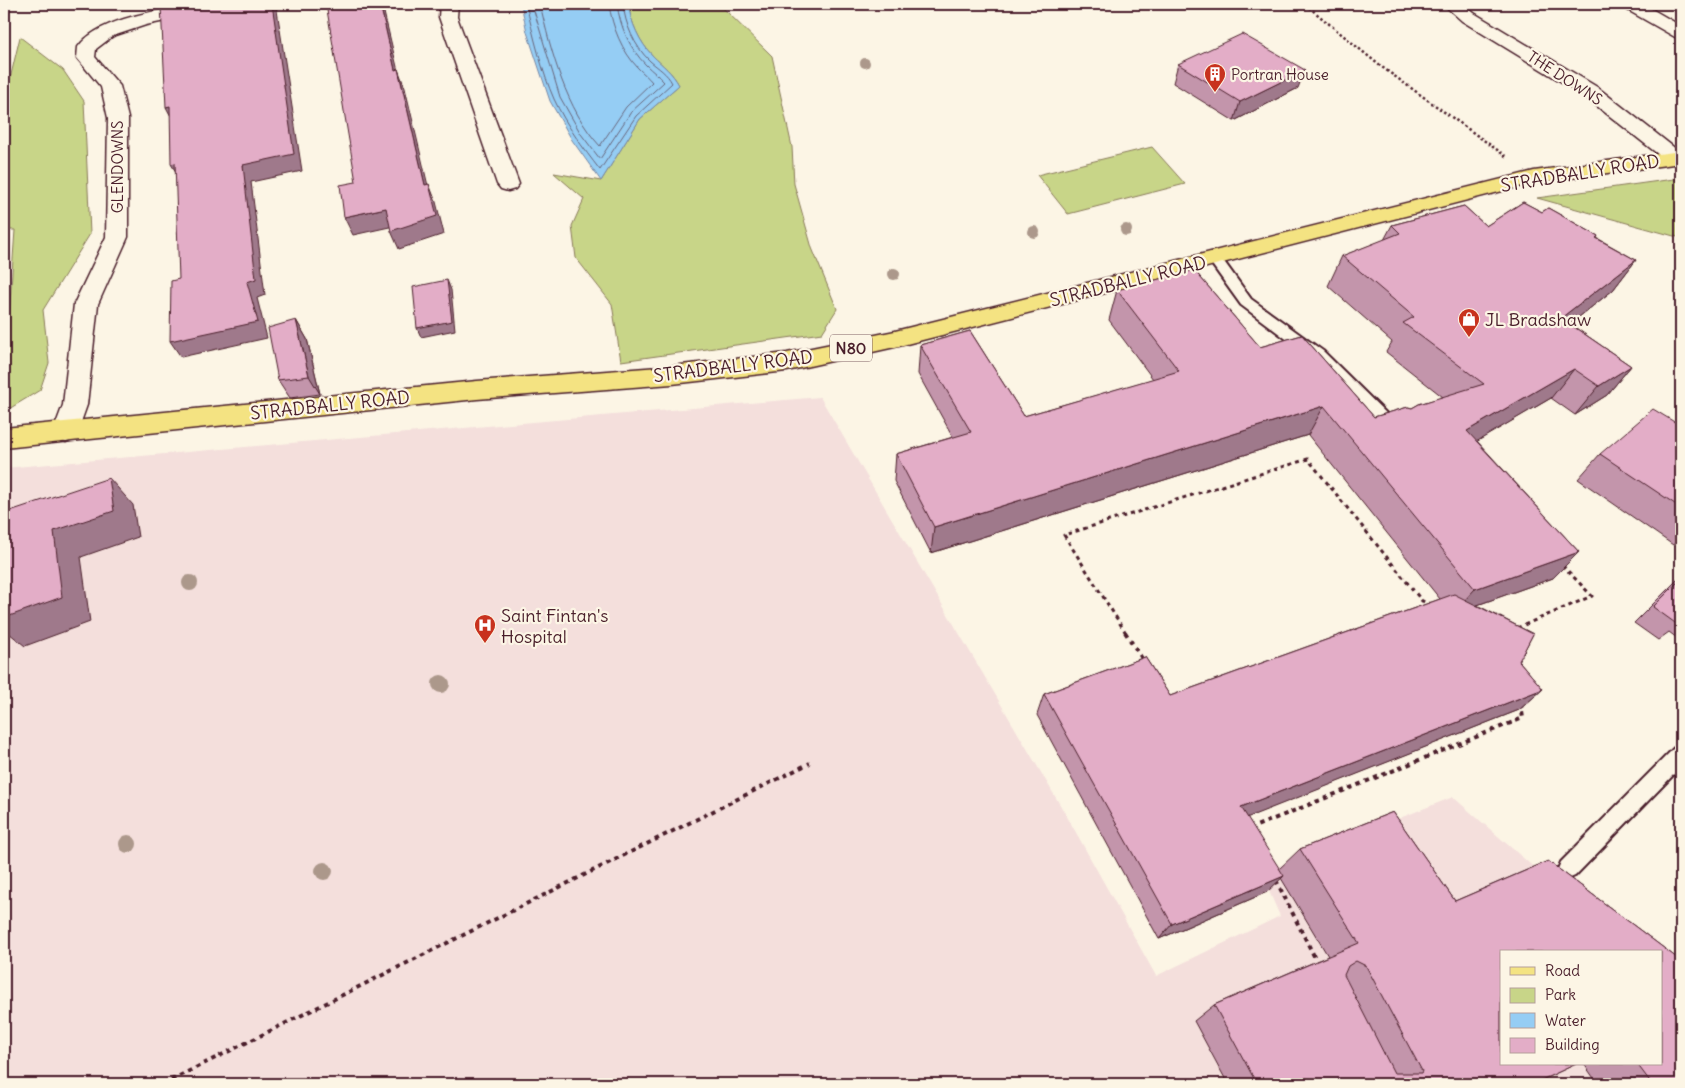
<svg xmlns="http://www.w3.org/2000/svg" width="1685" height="1088" font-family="Delius,sans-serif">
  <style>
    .built { fill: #f4dfdc }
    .green { fill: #c8d588; stroke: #897a5a }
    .water { fill: #95cdf4; stroke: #7787a4 }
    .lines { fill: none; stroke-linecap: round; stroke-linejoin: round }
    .shore { stroke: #68657b; stroke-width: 1 }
    .lane-casing { stroke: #4a1f2b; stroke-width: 4 }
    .street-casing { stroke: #4a1f2b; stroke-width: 3 }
    .primary-casing { stroke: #4a1f2b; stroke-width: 3 }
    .path-far2 { stroke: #4a1f2b; stroke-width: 2.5; stroke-dasharray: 2.5 2.5; stroke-linecap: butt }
    .path-far1 { stroke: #4a1f2b; stroke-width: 3; stroke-dasharray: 4 4; stroke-linecap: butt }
    .path { stroke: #4a1f2b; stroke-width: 4; stroke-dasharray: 4.5 4.5; stroke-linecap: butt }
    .lane { fill: #fcf5e5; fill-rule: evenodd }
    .street { fill: #fcf5e5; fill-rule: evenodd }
    .primary { fill: #f4e382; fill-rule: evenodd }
    .tree { fill: #ac988b }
    .wall { fill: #c395ab; stroke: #4a1f2b }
    .shaded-wall { fill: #9f798b; stroke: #4a1f2b }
    .building { fill: #e3adc7; stroke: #4a1f2b; fill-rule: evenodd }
    .labels { text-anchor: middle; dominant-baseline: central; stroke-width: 4.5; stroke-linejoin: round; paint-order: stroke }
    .far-poi-label { font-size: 15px; fill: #4a1f2b; stroke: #fcf5e5; text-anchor: start }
    .far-street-label { font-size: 15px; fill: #4a1f2b; stroke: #fcf5e5 }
    .shield { fill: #fcf5e5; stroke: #7f5f63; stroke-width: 1 }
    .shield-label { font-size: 16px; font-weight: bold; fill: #4a1f2b }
    .street-label { font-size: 18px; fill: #4a1f2b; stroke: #fcf5e5 }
    .poi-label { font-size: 18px; fill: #4a1f2b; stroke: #fcf5e5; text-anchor: start }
  </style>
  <rect width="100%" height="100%" fill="#fcf5e5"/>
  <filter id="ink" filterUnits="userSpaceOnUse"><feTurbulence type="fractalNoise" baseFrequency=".02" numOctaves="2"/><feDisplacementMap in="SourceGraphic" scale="10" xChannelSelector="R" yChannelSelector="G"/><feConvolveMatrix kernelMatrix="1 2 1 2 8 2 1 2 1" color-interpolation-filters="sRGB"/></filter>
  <g filter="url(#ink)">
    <path class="built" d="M820 397 1069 820 1156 976 1280 916 1261 873 1453 797 1631 952H1501V1064H1661L1681 1084H4V468Z"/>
    <g class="green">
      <path d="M628 4H719L772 56 792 147 794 184 812 248 837 309 822 333 621 361 612 304 576 258 572 226 584 199 554 173 601 181 640 119 679 85C672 72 663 66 653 56 639 42 631 22 628 4Z"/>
      <path d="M20 37 63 70 84 101 90 234 43 310 49 363 40 390 4 412V388L15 230H4V104Z"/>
      <path d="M1152 147 1185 184 1068 214 1037 175Z"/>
      <path d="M1681 178V238L1537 198Z"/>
    </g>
    <path class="water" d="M521 4H628C631 22 639 42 653 56 663 66 672 72 679 85L640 119 601 181 572 140 550 101 527 32Z"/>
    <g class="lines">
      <g class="shore">
        <path d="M526 4C533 34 542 72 554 99 566 125 583 148 600 170L636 116 672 83C667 73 658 68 650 61 634 46 625 24 623 4"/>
        <path d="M532 4 560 97 581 134 600 159 631 112 664 82C659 76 652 71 646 65 630 49 620 27 617 4"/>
        <path d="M540 4C551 52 566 109 600 146L626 107 652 82C648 77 643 73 638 68 622 51 612 27 609 4"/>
      </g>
      <g class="lane-casing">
        <g id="lane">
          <path d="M1215 255 1220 256 1251 299 1323 351 1398 425 1401 429 1398 433 1393 435 1388 433 1313 359 1241 305 1208 259 1210 256Z"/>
          <path d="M1681 745V767L1575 876 1568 879 1561 876 1558 869 1561 862 1674 748Z"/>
        </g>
      </g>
      <g class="street-casing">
        <g id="street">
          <path d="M196 4H231L228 8 222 9 146 25 113 36 96 49 95 57 120 86 128 118V237L98 304 87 405 75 439 66 442 57 439 53 432 63 405 74 304 106 237 108 118 101 87 77 58 78 47C99 17 163 10 196 4Z"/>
          <path d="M440 4H458L457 17 519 184 515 189 508 191 501 189 497 184 439 17Z"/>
          <path d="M1443 4H1463L1474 13 1597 87 1681 153V163L1675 164 1668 162 1583 95 1462 21Z"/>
          <path d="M1621 4H1643L1681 26V38L1675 37 1624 8Z"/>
        </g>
      </g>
      <g class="primary-casing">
        <path id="primary" d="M1681 151V163L1534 183 895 347 787 371 672 384 477 399 4 448V428L477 381 672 366 787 353 895 331 1534 171Z"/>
      </g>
      <path class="path-far2" d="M1305 4 1379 65 1507 157"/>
      <g class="path-far1">
        <path d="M1517 628 1592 596 1563 566"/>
        <path d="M1126 633 1064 535 1308 459 1422 601 1432 604"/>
      </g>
      <g class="path">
        <path d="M1125 632 1143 660"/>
        <path d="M1249 829 1523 718 1521 705"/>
        <path d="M1276 880 1318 964"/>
        <path d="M163 1084 810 763"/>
      </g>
      <use href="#lane" class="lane"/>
      <use href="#street" class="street"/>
      <use href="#primary" class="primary"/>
    </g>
    <g class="tree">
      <circle cx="865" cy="63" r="5"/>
      <circle cx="1126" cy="230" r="6"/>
      <circle cx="1034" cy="232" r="6"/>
      <circle cx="894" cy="274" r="6"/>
      <circle cx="190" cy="583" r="8"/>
      <circle cx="441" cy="684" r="9"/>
      <circle cx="128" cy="844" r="9"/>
      <circle cx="324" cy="871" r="9"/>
    </g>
    <g class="wall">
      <path d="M1178 64 1298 88 1234 121 1173 83Z"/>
      <path d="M1523 202 1542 212 1548 208 1598 236 1597 238 1636 260 1613 290 1570 324 1631 366 1607 395 1575 415 1551 398 1477 441 1579 552 1553 578 1477 605 1533 634 1519 661 1543 689 1519 710 1247 817 1279 869 1300 849 1393 812 1455 901 1548 861 1681 961V1084H1598L1584 1064H1661V952H1501V1064H1576L1533 1084H1228L1194 1021 1214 1005 1328 956 1281 878 1267 892 1159 939 1037 715 1044 694 1145 657 1170 696 1440 599 1308 435 931 553 894 481 896 454 953 437 918 374 920 345 970 331 1024 416 1153 379 1109 320 1117 290 1194 270 1260 347 1302 335 1374 417 1408 407 1412 408 1419 404 1443 397 1386 352 1392 342 1328 286 1342 256 1384 240 1392 225 1464 206 1486 226Z"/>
      <path d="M296 320 307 339 320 394 290 398 278 380Z"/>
      <path d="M1681 426V537L1673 545 1578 479 1600 454Z"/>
      <path d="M1681 576V641L1669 632 1658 640 1634 623Z"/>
    </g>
    <g class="shaded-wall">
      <path d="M272 4H276L302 171 251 182 265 295 257 298 267 338 181 357 170 341 247 282 243 165Z"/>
      <path d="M380 4H382L402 88 395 70Z"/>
      <path d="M398 69 405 88 432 203 425 185Z"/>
      <path d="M1305 70 1298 88 1234 121 1240 102Z"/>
      <path d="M170 106 175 124 166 107Z"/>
      <path d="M175 163 181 180 171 164Z"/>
      <path d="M429 184 436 202 444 234 399 249 391 231Z"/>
      <path d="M386 208 394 226 353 235 344 217Z"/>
      <path d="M1636 260 1613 290 1540 348 1561 318Z"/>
      <path d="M447 280 451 290 455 330 421 337 417 328Z"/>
      <path d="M296 320 307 339 320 394 309 376Z"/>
      <path d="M1631 366 1607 395 1575 415 1599 386Z"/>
      <path d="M1574 369 1551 398 1447 459 1467 431Z"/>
      <path d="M1324 406 1308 435 931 553 934 527Z"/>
      <path d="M109 478 133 505 138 537 81 557 90 622 25 646 4 629V618L54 531Z"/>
      <path d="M1579 552 1553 578 1452 614 1475 589Z"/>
      <path d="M1543 689 1519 710 1226 826 1241 807Z"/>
      <path d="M1284 876 1267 892 1159 939 1172 924Z"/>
    </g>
    <g class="building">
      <path d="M171 4H272L294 154 243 165 256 279 247 282 258 322 170 341 171 281 179 279 175 163 171 164 170 106 166 107 161 6Z"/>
      <path d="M326 4H380L395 70 398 69 425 185 429 184 437 216 391 231 386 208 344 217 340 185 356 182Z"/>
      <path d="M1242 34 1305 70 1240 102 1178 64Z"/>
      <path d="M1523 202 1542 212 1548 208 1598 236 1596 238 1636 260 1561 318 1631 366 1599 386 1574 369 1467 431 1579 552 1475 589 1324 406 934 527 896 454 971 432 920 345 970 331 1024 416 1179 371 1117 290 1194 270 1260 347 1302 335 1374 417 1408 407 1412 408 1419 404 1484 384 1403 323 1414 317 1342 256 1400 233 1392 225 1464 206 1486 226Z"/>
      <path d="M447 280 452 321 417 328 413 287Z"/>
      <path d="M296 320 309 376 278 380 268 328Z"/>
      <path d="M1653 409 1681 426V508L1600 454Z"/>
      <path d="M109 478 114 511 54 531 62 597 4 618V513Z"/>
      <path d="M1681 579V622L1678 625 1653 607Z"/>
      <path d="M1454 594 1533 634 1519 661 1543 689 1241 807 1284 876 1172 924 1044 694 1145 657 1170 696Z"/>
      <path d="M1393 812 1455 901 1548 861 1681 961V1084H1652L1637 1064H1661V952H1501V1064H1576L1533 1084H1257L1214 1005 1359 943 1300 849ZM1356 961 1366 966 1422 1071 1421 1073H1394L1344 975 1348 966Z"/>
    </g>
  </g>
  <defs>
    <g id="building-pin" transform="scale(1.125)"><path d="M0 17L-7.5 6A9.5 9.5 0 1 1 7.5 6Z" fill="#c8321e" stroke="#fcf5e5"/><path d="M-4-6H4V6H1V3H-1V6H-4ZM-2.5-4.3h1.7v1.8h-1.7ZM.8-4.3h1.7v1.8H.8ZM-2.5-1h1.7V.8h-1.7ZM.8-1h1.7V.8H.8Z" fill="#fff"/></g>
    <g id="shop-pin" transform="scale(1.125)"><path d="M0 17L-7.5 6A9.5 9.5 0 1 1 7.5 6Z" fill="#c8321e" stroke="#fcf5e5"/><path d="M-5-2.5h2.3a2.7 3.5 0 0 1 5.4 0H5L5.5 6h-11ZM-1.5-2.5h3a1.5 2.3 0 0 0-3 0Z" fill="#fff"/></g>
    <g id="hospital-pin" transform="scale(1.125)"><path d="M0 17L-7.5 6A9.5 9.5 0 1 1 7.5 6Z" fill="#c8321e" stroke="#fcf5e5"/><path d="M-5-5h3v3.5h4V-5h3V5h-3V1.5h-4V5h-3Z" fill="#fff"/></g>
  </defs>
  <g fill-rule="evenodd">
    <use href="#building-pin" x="1215" y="74"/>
    <use href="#shop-pin" x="1469" y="319"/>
    <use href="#hospital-pin" x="485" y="625"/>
  </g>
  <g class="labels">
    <g class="far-poi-label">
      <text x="1231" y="74">Portran House</text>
    </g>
    <g class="far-street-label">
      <text transform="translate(1565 78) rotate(33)">THE DOWNS</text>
      <text transform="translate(117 167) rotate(-90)">GLENDOWNS</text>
    </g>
    <rect class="shield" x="830" y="334.5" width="42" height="27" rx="4"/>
    <g class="shield-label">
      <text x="851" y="348">N80</text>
    </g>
    <g class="street-label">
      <text transform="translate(1580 173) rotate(-9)">STRADBALLY ROAD</text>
      <text transform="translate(1128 281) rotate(-14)">STRADBALLY ROAD</text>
      <text transform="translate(733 366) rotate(-7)">STRADBALLY ROAD</text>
      <text transform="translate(330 405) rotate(-6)">STRADBALLY ROAD</text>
    </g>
    <g class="poi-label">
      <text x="1485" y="319">JL Bradshaw</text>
      <text x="501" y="615">Saint Fintan's<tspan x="501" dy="21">Hospital</tspan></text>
    </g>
  </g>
  <rect width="1685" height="1088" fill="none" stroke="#fcf5e5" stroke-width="20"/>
  <rect x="10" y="10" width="1665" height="1068" fill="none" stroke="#4a1f2b" stroke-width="2" filter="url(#ink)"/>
  <rect x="1500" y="950" width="162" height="115" fill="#fcf5e5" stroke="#b59f9b"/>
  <rect x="1510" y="967" width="25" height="8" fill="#f4e382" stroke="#b59f9b"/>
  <text x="1545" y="976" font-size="15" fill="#4a1f2b">Road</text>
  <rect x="1510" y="988" width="25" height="15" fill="#c8d588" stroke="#b59f9b"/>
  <text x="1545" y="1000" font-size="15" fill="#4a1f2b">Park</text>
  <rect x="1510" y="1013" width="25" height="15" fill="#95cdf4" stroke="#b59f9b"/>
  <text x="1545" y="1026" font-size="15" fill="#4a1f2b">Water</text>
  <rect x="1510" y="1038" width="25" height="15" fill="#e3adc7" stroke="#b59f9b"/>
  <text x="1545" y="1050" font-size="15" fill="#4a1f2b">Building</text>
</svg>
